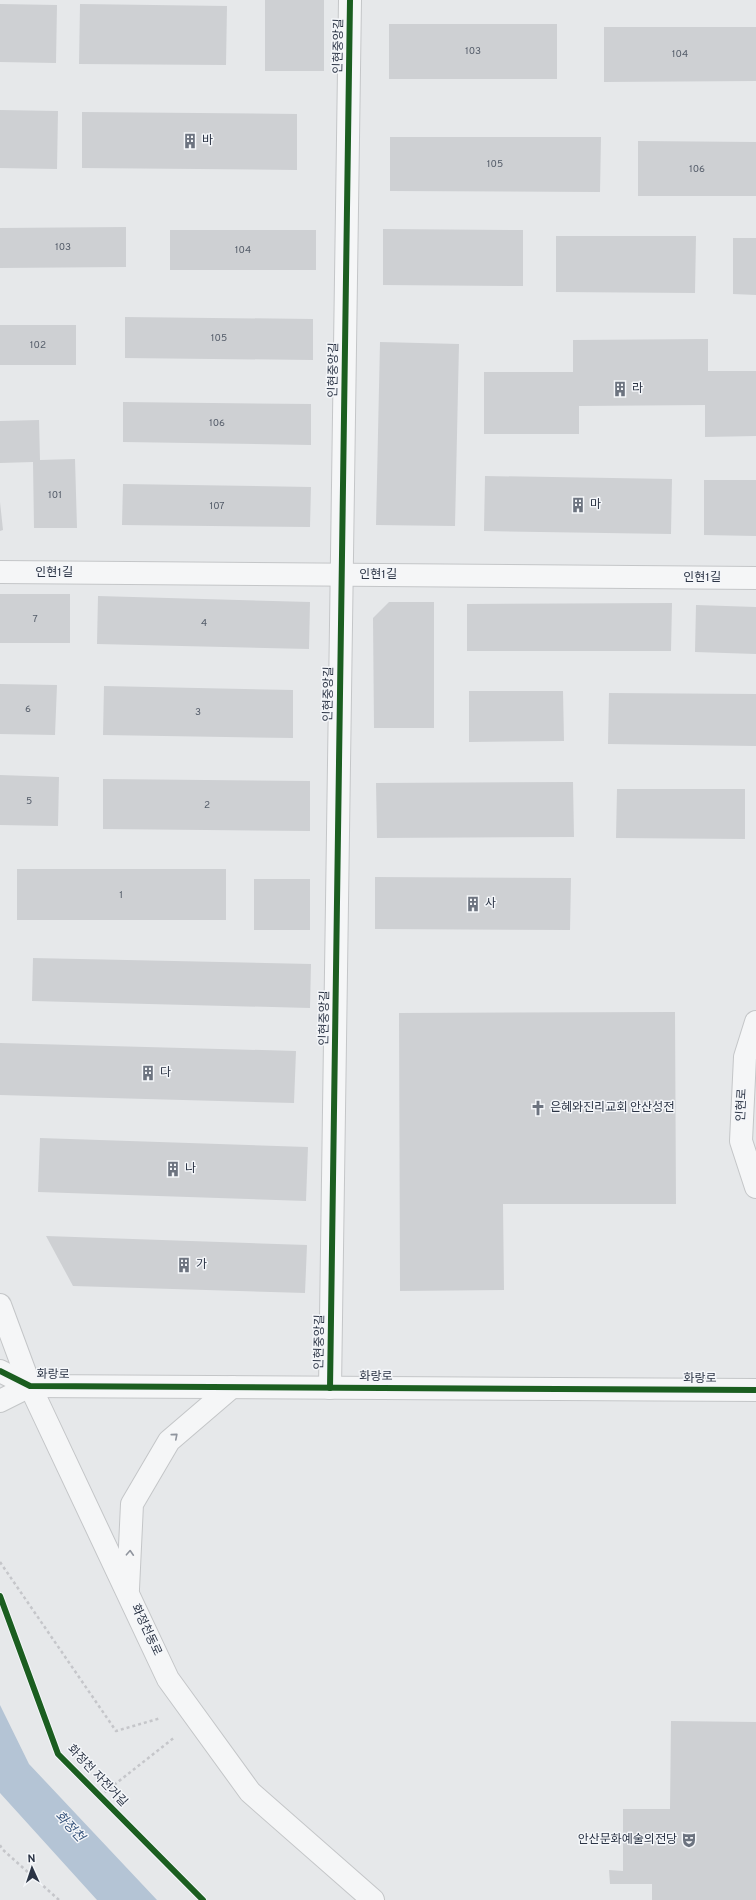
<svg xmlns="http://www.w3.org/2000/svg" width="756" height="1900" font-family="Overpass,'Noto Sans KR',sans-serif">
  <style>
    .water { fill: #b4c4d5 }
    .building { fill: #ced0d3 }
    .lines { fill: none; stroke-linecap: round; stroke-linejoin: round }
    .minor-casing { stroke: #c4c6c8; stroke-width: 24 }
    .path { stroke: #c5c6ca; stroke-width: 2.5; stroke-dasharray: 3 3; stroke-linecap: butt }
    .minor { stroke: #f5f6f7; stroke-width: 22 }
    .cycleway-casing { stroke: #f4f6f9; stroke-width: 8 }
    .cycleway { stroke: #1b5e20; stroke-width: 6 }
    .oneway { stroke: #90959e }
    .labels { text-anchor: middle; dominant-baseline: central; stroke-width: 3; stroke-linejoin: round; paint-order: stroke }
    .number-label { font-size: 10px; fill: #545c69 }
    .street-label { font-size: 12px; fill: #2b3445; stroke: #f4f6f9 }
    .poi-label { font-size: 12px; fill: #2b3445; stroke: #f4f6f9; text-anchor: start }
    .water-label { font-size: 13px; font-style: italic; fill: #34527a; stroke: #f4f6f9 }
  </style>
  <rect width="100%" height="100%" fill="#e6e8ea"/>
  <path class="water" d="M0 1705 29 1764 157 1900H97L0 1793Z"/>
  <g class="building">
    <rect x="265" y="0" width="59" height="71"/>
    <path d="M0 4 57 5 56 63 0 62Z"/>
    <path d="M80 4 227 6 226 65 79 64Z"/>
    <rect x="389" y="24" width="168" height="55"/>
    <path d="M604 27H756V81L604 82Z"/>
    <path d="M0 110 58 111 57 169 0 168Z"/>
    <path d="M82 112 297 114V170L82 168Z"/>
    <path d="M390 137H601L600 192 390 191Z"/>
    <path d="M638 141 756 142V196H638Z"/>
    <path d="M126 227V267L0 268V228Z"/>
    <path d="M383 229 523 230V286L383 285Z"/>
    <rect x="170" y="230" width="146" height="40"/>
    <path d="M556 236H696L695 293 556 292Z"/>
    <path d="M733 238H756V295L733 294Z"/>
    <path d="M125 317 313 319V360L125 358Z"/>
    <rect x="0" y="325" width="76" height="40"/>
    <path d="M708 339V371H756V436L705 437V405L579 406V434H484V372H573V340Z"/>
    <path d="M380 342 459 344 455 526 376 525Z"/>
    <path d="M123 402 311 404V445L123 442Z"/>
    <path d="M39 420 40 460 75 459 77 528H34L33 462 0 463V421Z"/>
    <path d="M485 476 672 479 671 534 484 531Z"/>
    <path d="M704 480H756V536L704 535Z"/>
    <path d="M123 484 311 487 310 527 122 525Z"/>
    <path d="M0 502 3 530 0 531Z"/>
    <rect x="0" y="594" width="70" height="49"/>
    <path d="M98 596 310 602 309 649 97 644Z"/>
    <path d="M389 602H434V728H374L373 618Z"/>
    <path d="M672 603 671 651H467V604Z"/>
    <path d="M696 605 756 607V654L695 652Z"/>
    <path d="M0 684 57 685 55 735 0 734Z"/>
    <path d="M104 686 293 690V738L103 735Z"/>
    <path d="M469 691H563L564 741 469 742Z"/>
    <path d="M609 693 756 694V746L608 744Z"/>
    <path d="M0 775 59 777 58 826 0 825Z"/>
    <path d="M103 779 310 781V831L103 829Z"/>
    <path d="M573 782 574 837 377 838 376 783Z"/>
    <path d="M617 789H745V839L616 838Z"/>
    <rect x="17" y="869" width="209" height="51"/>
    <path d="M375 877 571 878 570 930 375 929Z"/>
    <rect x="254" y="879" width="56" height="51"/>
    <path d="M33 958 311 964 310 1008 32 1001Z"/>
    <path d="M675 1012 676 1204H503L504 1290 400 1291 399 1013Z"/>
    <path d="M0 1043 296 1051 294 1103 0 1095Z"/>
    <path d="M40 1138 308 1147 306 1201 38 1192Z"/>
    <path d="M46 1236 307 1245 305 1293 73 1286Z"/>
    <path d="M671 1721 756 1722V1900H652V1884H610L609 1870 623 1871V1809H670Z"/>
  </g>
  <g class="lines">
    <g class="minor-casing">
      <g id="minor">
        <path d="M0 572 756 578"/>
        <path d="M756 1022 745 1057 741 1141 756 1187"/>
        <path d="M0 1305 30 1386 168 1679 250 1792 373 1900"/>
        <path d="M0 1371 30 1386 756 1390"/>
        <path d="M330 1388 350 0"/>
        <path d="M0 1401 30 1386"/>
        <path d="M128 1589 132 1504 169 1441 232 1387"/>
      </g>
    </g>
    <g class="path">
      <path d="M0 1562 116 1731 161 1718"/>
      <path d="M100 1796 175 1737"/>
      <path d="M0 1845 2 1849 59 1900"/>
    </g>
    <use href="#minor" class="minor"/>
    <g class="cycleway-casing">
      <g id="cycleway">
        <path d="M0 1371 30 1386 756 1390"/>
        <path d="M330 1388 350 0"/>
        <path d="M0 1596 58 1754 203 1900"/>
      </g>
    </g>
    <use href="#cycleway" class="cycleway"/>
  </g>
  <defs><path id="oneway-chevron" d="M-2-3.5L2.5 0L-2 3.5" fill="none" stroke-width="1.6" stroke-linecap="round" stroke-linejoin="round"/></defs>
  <g class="oneway">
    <use href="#oneway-chevron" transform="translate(175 1436) rotate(-41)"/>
    <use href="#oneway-chevron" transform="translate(130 1553) rotate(-87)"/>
  </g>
  <defs>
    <g id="building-bare" transform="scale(1.2)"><path d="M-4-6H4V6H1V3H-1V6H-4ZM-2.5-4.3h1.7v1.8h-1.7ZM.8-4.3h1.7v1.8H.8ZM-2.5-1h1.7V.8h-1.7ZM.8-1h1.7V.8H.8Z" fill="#6c737f" stroke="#f4f6f9" stroke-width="2.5" paint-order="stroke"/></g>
    <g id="church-bare" transform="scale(1.2)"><path d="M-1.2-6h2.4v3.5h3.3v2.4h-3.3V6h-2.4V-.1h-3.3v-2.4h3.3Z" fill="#6c737f" stroke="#f4f6f9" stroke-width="2.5" paint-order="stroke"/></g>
    <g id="theatre-bare" transform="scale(1.2)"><path d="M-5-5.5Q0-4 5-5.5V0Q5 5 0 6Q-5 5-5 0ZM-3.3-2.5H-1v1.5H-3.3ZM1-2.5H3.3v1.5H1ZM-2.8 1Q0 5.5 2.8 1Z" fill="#6c737f" stroke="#f4f6f9" stroke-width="2.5" paint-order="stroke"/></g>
  </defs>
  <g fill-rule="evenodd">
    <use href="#building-bare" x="190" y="141"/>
    <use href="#building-bare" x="620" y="389"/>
    <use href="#building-bare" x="578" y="505"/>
    <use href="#building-bare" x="473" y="904"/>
    <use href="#building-bare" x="148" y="1073"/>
    <use href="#church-bare" x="538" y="1108"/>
    <use href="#building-bare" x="173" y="1169"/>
    <use href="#building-bare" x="184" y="1265"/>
    <use href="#theatre-bare" x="689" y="1840"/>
  </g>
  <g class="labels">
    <g class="number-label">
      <text x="473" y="51">103</text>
      <text x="680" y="54">104</text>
      <text x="495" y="164">105</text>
      <text x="697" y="169">106</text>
      <text x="63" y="247">103</text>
      <text x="243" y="250">104</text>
      <text x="219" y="338">105</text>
      <text x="38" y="345">102</text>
      <text x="217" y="423">106</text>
      <text x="55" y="495">101</text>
      <text x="217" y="506">107</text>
      <text x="35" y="619">7</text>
      <text x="204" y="623">4</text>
      <text x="28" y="709">6</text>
      <text x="198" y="712">3</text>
      <text x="29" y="801">5</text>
      <text x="207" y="805">2</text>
      <text x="121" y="895">1</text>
    </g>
    <g class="street-label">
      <text transform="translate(339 46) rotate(-89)">인현중앙길</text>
      <text transform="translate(334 370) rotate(-89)">인현중앙길</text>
      <text x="54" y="573">인현1길</text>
      <text x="378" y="575">인현1길</text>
      <text x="702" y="578">인현1길</text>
      <text transform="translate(329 694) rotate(-89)">인현중앙길</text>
      <text transform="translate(325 1018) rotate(-89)">인현중앙길</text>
      <text transform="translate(742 1105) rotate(-87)">인현로</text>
      <text transform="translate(320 1342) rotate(-89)">인현중앙길</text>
      <text transform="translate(53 1375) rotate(1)">화랑로</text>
      <text x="376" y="1377">화랑로</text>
      <text x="700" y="1379">화랑로</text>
      <text transform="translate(146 1630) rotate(65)">화정천동로</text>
      <text transform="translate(97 1776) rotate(46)">화정천 자전거길</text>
    </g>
    <g class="poi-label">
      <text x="202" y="141">바</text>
      <text x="632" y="389">라</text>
      <text x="590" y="505">마</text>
      <text x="485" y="904">사</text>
      <text x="160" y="1073">다</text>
      <text x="550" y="1108">은혜와진리교회 안산성전</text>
      <text x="185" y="1169">나</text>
      <text x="196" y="1265">가</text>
      <text x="677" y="1840" text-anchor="end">안산문화예술의전당</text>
    </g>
    <g class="water-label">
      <text transform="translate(69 1827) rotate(47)">화정천</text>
    </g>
  </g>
  <g transform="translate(32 1868) rotate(357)" stroke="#f4f6f9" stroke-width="3" paint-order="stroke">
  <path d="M0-3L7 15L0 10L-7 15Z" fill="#2b3445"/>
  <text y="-6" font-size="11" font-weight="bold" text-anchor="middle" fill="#2b3445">N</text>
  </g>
</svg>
